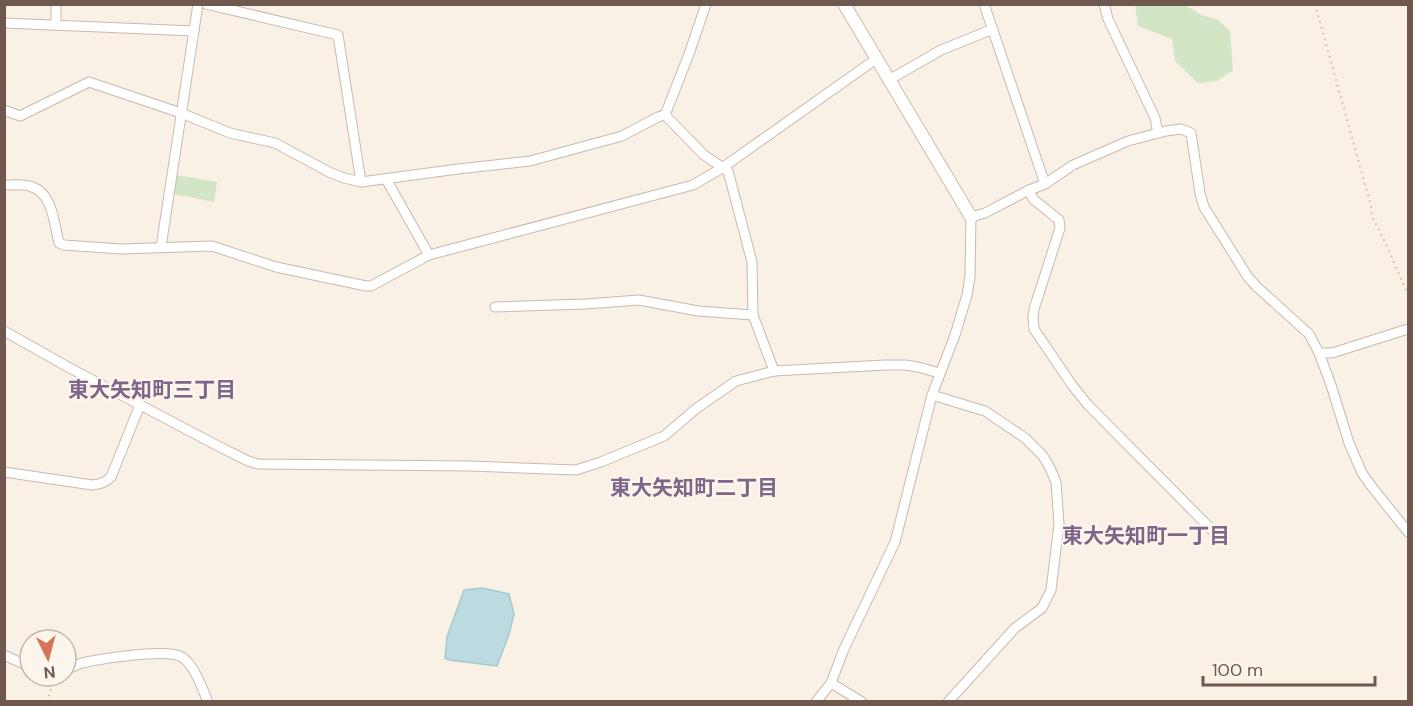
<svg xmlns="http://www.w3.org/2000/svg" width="1413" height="706" font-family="'DM Sans','Noto Sans JP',sans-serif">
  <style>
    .green { fill: #d2e5c5 }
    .water { fill: #bcdbe0; stroke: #a4cad0; stroke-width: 1.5 }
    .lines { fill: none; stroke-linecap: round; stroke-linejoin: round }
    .street-casing { stroke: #c9b9ad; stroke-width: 11 }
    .secondary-casing { stroke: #cebbae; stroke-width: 14 }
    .path { stroke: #d0b5a4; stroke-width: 2; stroke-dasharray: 1.5 4.5; stroke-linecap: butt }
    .street { stroke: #fff; stroke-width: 9 }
    .secondary { stroke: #fff; stroke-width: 12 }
    .labels { text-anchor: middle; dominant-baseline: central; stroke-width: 4.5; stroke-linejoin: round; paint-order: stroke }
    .neighbourhood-label { font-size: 21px; font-weight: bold; fill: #7e668b; stroke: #fcf5eb }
  </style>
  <rect width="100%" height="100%" fill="#f9f1e5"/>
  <g class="green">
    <path d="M1135 5H1185L1204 16 1217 19 1230 31 1233 70 1217 81 1198 83 1175 61 1172 39 1138 26Z"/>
    <path d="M171 174 217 182 214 202 169 193Z"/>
  </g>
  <path class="water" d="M482 588 509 594 514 614 509 634 497 666 449 660 445 658 447 637 464 590Z"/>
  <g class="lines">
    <g class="street-casing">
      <g id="street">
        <path d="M206 4 338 35 361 182"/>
        <path d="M984 4 1045 184"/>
        <path d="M1104 4 1108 19 1155 118 1158 133"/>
        <path d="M4 23 194 31"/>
        <path d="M56 25V4"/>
        <path d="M889 80 941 50 993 29"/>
        <path d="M4 110 20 116 89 82 181 113 230 133 275 143 329 172 344 178 361 182 458 169 530 161 622 136 658 117 665 115 704 155 728 171 752 262 753 315 774 371"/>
        <path d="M665 115 689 54 706 4"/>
        <path d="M4 185C12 185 21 184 29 186 53 191 54 224 59 243L64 245 121 249 212 246 276 267 366 286H371L429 255 386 179"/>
        <path d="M1029 190 1033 199 1059 220 1060 228 1034 309 1033 317 1034 329 1072 385 1088 405 1212 530"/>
        <path d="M161 247 198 4"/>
        <path d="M429 255 693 185 722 168 876 59"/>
        <path d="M495 307 586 304 639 300 698 311 753 315"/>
        <path d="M4 331 68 367 218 446 248 461 258 464 470 466 576 470 601 462 664 436 697 408 736 381 774 371 885 365H905L918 367 939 373"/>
        <path d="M1319 353H1332L1408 329"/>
        <path d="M932 395 985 411 1025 438 1043 456 1050 468 1056 482 1059 524 1051 590 1042 608 1015 628 948 702"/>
        <path d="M4 472 92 485C100 484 105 483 111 477L140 405"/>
        <path d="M4 655 30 667"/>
        <path d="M66 670C70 668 75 666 79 664 97 659 167 648 182 657 195 666 202 688 208 702"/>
        <path d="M831 683 862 702"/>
        <path d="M816 702 831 683 844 649 895 542 932 395 955 335 967 295 970 277 971 217 985 213 1029 190 1045 184 1073 165 1128 141 1166 131 1181 129 1191 133 1200 193 1204 207 1248 277 1256 286 1309 334 1319 353 1331 385 1349 443 1362 473 1372 487 1408 532"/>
      </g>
    </g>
    <g class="secondary-casing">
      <path id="secondary" d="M844 4 971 217"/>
    </g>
    <g class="path">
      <path d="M1315 4 1371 206 1372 216 1387 246 1408 295"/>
      <path d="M47 702 55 676"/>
    </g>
    <use href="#street" class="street"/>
    <use href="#secondary" class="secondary"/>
  </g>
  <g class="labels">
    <g class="neighbourhood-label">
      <text x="152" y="390">東大矢知町三丁目</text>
      <text x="694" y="488">東大矢知町二丁目</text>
      <text x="1146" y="536">東大矢知町一丁目</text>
    </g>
  </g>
  <rect width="1413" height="706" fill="none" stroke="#6f594e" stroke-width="12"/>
  <g transform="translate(48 658) rotate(174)"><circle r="28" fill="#fcf5eb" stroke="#c4b7ac" stroke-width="1.5"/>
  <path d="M0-4.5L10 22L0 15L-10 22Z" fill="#d47459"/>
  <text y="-9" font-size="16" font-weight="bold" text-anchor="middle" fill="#6f594e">N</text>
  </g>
  <path d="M1203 676v9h172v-9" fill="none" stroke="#6f594e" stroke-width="3"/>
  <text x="1212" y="676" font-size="18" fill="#6f594e" stroke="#fcf5eb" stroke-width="4.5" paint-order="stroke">100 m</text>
</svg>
